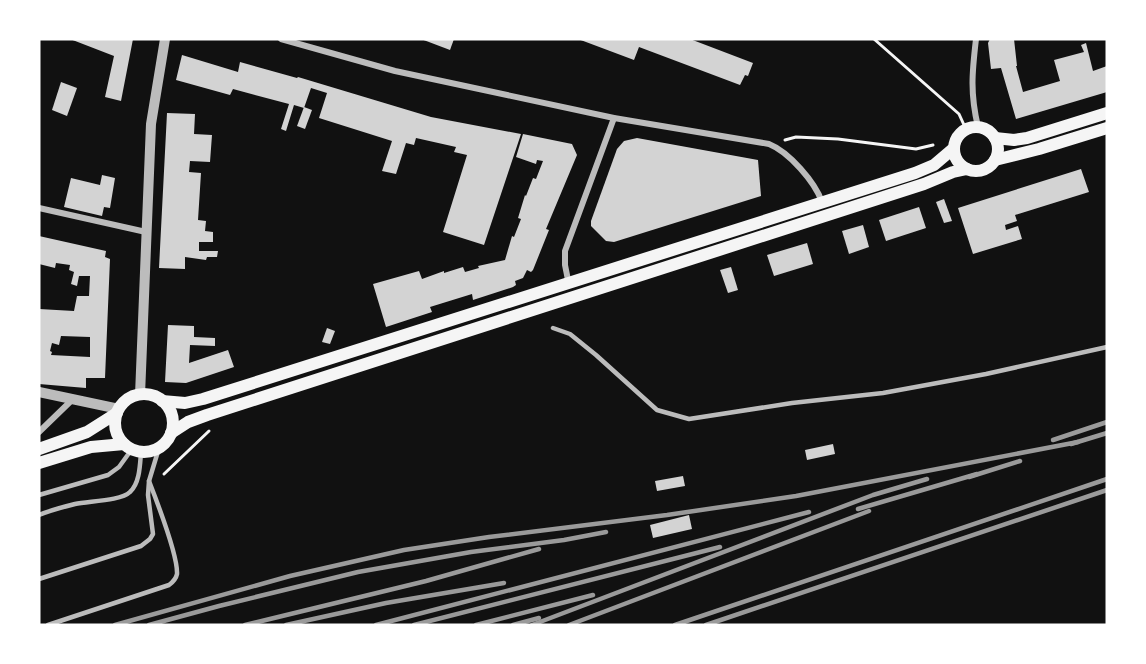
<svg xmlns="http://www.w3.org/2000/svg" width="1146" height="664" font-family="Lato,sans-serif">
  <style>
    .building { fill: #d3d3d3; fill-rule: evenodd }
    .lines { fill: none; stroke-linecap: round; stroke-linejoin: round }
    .path { stroke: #f5f5f5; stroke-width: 3 }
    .service { stroke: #bcbcbc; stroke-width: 4.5 }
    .minor { stroke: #bcbcbc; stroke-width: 6 }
    .tertiary { stroke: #bcbcbc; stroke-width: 10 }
    .secondary { stroke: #f5f5f5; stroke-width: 12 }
    .rail { stroke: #9a9a9a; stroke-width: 4.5 }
  </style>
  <rect width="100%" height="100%" fill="#111"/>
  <g class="building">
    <path d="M70 39H133L121 101 105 97 114 56Z"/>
    <path d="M421 39H454L450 50Z"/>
    <path d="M578 39H690L753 63 748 76 745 75 740 85 639 47 634 60Z"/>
    <path d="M990 39H1014L1017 66H1016L1023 92 1060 81 1054 60 1084 52 1081 45 1086 43 1093 71 1107 66V92L1016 119 1001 68 991 69 988 43Z"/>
    <path d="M182 55 238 72 240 62 297 78 298 77 431 117 521 134 484 245 443 232 467 155 454 152 456 147 416 138 414 145 406 143 396 174 382 171 392 141 319 118 327 93 311 88 304 108 294 105 286 131 281 129 289 104 233 89 230 95 176 80Z"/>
    <path d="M61 82 77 88 67 116 52 110Z"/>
    <path d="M304 107 312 110 305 129 297 126Z"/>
    <path d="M167 113 195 114 194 134 212 135 210 162 190 161 189 172 201 173 198 220 206 221 205 231 213 232V242H199V251H218L217 257H207L206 260 185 257V269L159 268Z"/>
    <path d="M523 134 572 144 577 155 546 229 549 230 533 270 531 272 527 270 523 278 515 281 516 285 513 287 473 300 472 294 430 307 432 312 386 327 373 284 419 271 422 279 444 271V273L463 267 465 272 479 268 478 266 505 260 512 236 514 237 521 219 518 218 525 195 526 196 533 178 536 179 543 161 537 160 536 164 516 157Z"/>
    <path d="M637 138 758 160 761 196 614 242 606 241 591 226V221L617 149 624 141Z"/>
    <path d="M1081 169 1089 192 1015 215 1017 221 1005 225 1006 230 1018 226 1022 239 973 254 958 208Z"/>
    <path d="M102 175 115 178 110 208 104 207 102 216 64 207 71 178 100 185Z"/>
    <path d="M944 199 952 221 944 223 936 202Z"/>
    <path d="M919 207 926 228 886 241 879 220Z"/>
    <path d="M863 225 869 247 849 254 842 231Z"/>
    <path d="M39 236 106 251 105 257 110 259 105 378H86V388L39 384V309L74 311 77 296H89L90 276H79L77 286 71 284 74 272 69 270 70 265 56 263 55 268 39 264ZM61 336 90 337V357L51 355 52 352 50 351 52 343 59 345Z"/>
    <path d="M807 243 813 264 774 276 767 255Z"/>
    <path d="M731 267 738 290 728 293 720 270Z"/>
    <path d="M168 325 194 326V337L215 338V346L190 345 189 363 228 350 234 367 186 383 165 382Z"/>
    <path d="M327 328 335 331 330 344 322 342Z"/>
    <path d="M833 444 835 454 807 460 805 450Z"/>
    <path d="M683 476 685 486 657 491 655 481Z"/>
    <path d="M689 515 692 529 653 538 650 525Z"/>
  </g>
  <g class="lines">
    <g class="path">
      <path d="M874 39 959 114 964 125"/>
      <path d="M785 140 796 137 838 139 916 149 933 145"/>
      <path d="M164 474 209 431"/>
    </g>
    <g class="service">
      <path d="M553 328 570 334 596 355 657 410 689 419 792 403 883 393 986 374 1107 347"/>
      <path d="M39 495 108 475 119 467 132 449"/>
      <path d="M39 515C51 510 63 507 75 504 89 501 121 501 130 492 140 483 140 464 141 452"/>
      <path d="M39 579 141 546 150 539 153 534 148 495 149 481 159 448"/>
      <path d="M48 625 169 585C173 582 176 579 177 574 178 557 156 499 149 481"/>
    </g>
    <g class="minor">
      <path d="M281 39 395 71 614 118 769 144C789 152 815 182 822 202"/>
      <path d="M976 39C972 73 970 93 978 127"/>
      <path d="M39 208 146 232"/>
      <path d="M569 285 565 265V251L614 118"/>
      <path d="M39 432 73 399"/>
    </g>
    <g class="tertiary">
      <path d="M39 392 119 409"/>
      <path d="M140 395 151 124 165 39"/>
    </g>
    <g class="secondary">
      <circle cx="976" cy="149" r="22"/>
      <path d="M995 138 1014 140 1027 138 1107 113"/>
      <path d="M995 160 1039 149 1107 128"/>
      <circle cx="144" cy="423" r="29"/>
      <path d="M162 401 185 403 203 399 915 173 934 165 954 148"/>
      <path d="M171 433 188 422 207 415 924 184 953 172 967 169"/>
      <path d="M39 449 87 432 117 413"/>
      <path d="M39 463 91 447 124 444"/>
    </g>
    <g class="rail">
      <path d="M1053 440 1107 422"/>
      <path d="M1071 444 1107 433"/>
      <path d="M969 477 1020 461"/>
      <path d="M858 509 977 474"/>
      <path d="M115 625 290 576 404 550 489 537 667 515 796 496 1078 442"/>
      <path d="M149 625 219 606 358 572 471 552 564 540 606 532"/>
      <path d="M245 625 426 581 539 549"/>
      <path d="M286 625 386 603 504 583"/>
      <path d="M376 625 809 512"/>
      <path d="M414 625 720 547"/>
      <path d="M476 625 593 595"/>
      <path d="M513 625 539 618"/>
      <path d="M532 625 873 495 927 479"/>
      <path d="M569 625 869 511"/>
      <path d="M675 625 1107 479"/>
      <path d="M706 625 1107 490"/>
    </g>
  </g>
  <rect width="1146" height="664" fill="none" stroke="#ffffff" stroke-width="81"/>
</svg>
